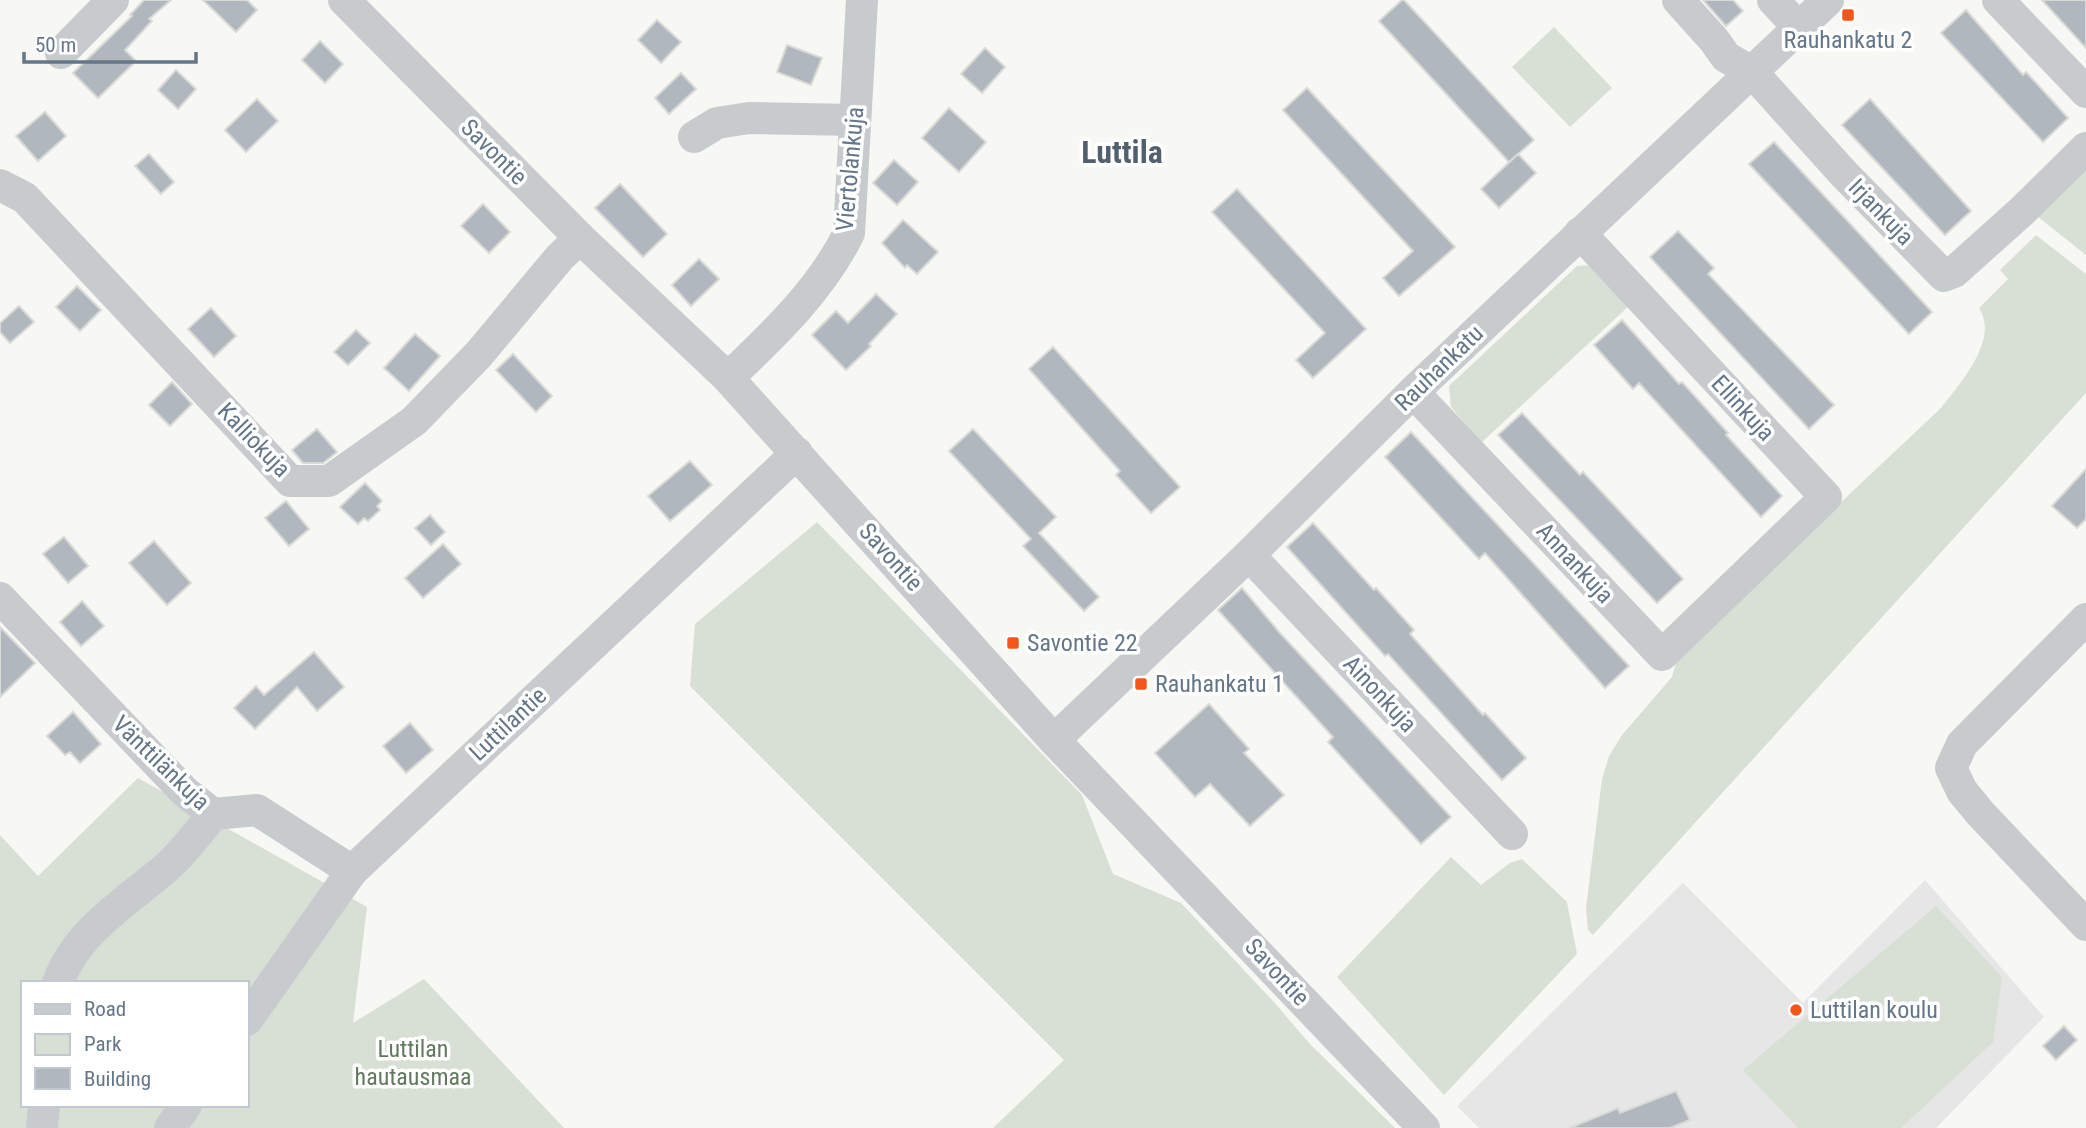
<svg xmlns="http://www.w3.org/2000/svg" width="2086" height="1128" font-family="'Roboto Condensed',sans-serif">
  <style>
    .built { fill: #e5e6e5 }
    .green { fill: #d8e0d5; fill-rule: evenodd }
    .building { fill: #b0b7be; stroke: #d9d9d6; stroke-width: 2 }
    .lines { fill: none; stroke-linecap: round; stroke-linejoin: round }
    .minor { stroke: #c7cbce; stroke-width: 32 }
    .poi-dot { fill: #f25719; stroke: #fff; stroke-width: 2.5 }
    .labels { text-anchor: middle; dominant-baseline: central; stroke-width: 7; stroke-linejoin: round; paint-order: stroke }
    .poi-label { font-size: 24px; fill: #647688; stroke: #fff; text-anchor: start }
    .street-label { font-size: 24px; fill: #647688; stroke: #fff }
    .park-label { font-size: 24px; fill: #63795f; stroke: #fff }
    .district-label { font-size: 32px; font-weight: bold; fill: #525f6c; stroke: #fff }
  </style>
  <rect width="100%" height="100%" fill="#f7f7f4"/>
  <path class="built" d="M1925 880 2044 1017 1936 1128H1479L1457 1106 1683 883 1803 1003Z"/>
  <g class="green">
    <path d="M1554 27 1612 88 1570 127 1512 67Z"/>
    <path d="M2086 163V255L2037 216Z"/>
    <path d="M2036 235 2086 274V393L1593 935 1588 930 1586 908 1602 779 1609 756 1622 735 1672 677 1677 659 1685 649 1941 408C1959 384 2000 340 1979 308L2008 279 2000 270Z"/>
    <path d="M1592 265 1629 306 1481 443 1451 407 1449 386 1577 266Z"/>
    <path d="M817 522 1082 795 1113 874 1181 903 1273 1001 1310 1044 1395 1128H993L1064 1060 690 686 695 624Z"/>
    <path d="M138 778 367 907 353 1023 424 979 564 1128H0V835L38 876ZM23 983H247V1105H23Z"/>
    <path d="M1451 857 1481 885 1510 863 1522 859 1567 902 1577 954 1444 1095 1337 977Z"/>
    <path d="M1936 906 2002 977 1993 1042 1901 1128H1798L1743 1070Z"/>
  </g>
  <g class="building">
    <path d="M144 0H171L149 19 152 21 125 50 136 61 98 98 73 73 132 16 130 15Z"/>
    <path d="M203 0H247L257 10 236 32Z"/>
    <path d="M1402 0H1404L1534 140 1509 162 1379 21Z"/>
    <path d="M1703 0H1733L1743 11 1726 26Z"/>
    <path d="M2042 0H2086V48Z"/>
    <path d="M1966 10 2023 75 2026 72 2068 118 2043 142 1941 33Z"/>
    <path d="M657 20 681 42 661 63 638 40Z"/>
    <path d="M320 41 343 64 325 83 302 60Z"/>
    <path d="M787 45 822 58 811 85 777 72Z"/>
    <path d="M985 48 1005 67 982 93 961 74Z"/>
    <path d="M176 70 196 89 178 109 158 90Z"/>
    <path d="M681 73 696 89 669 114 655 98Z"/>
    <path d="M1307 88 1455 247 1399 296 1383 278 1413 251 1283 110Z"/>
    <path d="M257 99 278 121 246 152 225 130Z"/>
    <path d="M1870 99 1971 211 1945 235 1842 125Z"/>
    <path d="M949 108 986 142 959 172 922 138Z"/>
    <path d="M45 112 66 136 38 161 16 136Z"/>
    <path d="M1774 142 1932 312 1909 334 1749 164Z"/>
    <path d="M149 154 174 182 161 194 135 166Z"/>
    <path d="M1518 154 1536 173 1499 208 1481 189Z"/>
    <path d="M894 160 918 182 897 205 873 183Z"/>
    <path d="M620 184 667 234 643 257 595 208Z"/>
    <path d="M1237 189 1366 329 1313 378 1296 360 1325 333 1212 212Z"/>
    <path d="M483 204 510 232 489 253 461 226Z"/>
    <path d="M903 220 938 252 917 274 907 265 905 268 882 243Z"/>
    <path d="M1678 231 1714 268 1708 274 1834 405 1809 429 1650 257Z"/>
    <path d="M699 259 719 279 691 306 672 285Z"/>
    <path d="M77 286 101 310 80 331 56 307Z"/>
    <path d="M876 294 897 314 869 344 871 346 846 370 812 335 836 311 848 323Z"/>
    <path d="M19 306 34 322 10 343 0 332V323Z"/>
    <path d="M211 308 236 336 214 357 188 329Z"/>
    <path d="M1622 320 1679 384 1682 382 1728 433 1726 435 1782 496 1761 517 1639 383 1633 389 1594 345Z"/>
    <path d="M356 330 370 343 348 365 334 352Z"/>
    <path d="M415 334 440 356 409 391 384 368Z"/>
    <path d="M1053 347 1180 487 1151 513 1116 475 1120 471 1029 369Z"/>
    <path d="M513 354 552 396 536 412 496 370Z"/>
    <path d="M172 382 192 404 170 426 149 405Z"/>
    <path d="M1522 413 1580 475 1583 472 1683 579 1657 603 1498 435Z"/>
    <path d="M317 429 337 452 323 463H303L292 450Z"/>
    <path d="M973 429 1056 517 1039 533 1099 597 1084 611 1023 546 1031 539 949 451Z"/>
    <path d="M1411 432 1629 666 1605 688 1485 553 1479 559 1385 457Z"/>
    <path d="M690 461 712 485 670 521 648 496Z"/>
    <path d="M2086 469V519L2077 528 2052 506Z"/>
    <path d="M365 483 382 501 377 506 380 510 368 521 364 518 358 524 340 507Z"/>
    <path d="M286 501 309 529 289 546 265 518Z"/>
    <path d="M430 515 445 532 431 545 415 528Z"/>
    <path d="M1313 523 1374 590 1376 588 1414 630 1410 634 1483 715 1485 713 1526 758 1502 780 1388 654 1385 656 1287 547Z"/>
    <path d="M64 537 88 566 68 583 43 554Z"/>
    <path d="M154 541 191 583 167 605 129 563Z"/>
    <path d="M443 544 461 564 423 598 405 578Z"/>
    <path d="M1242 588 1279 632 1451 817 1421 844 1328 742 1333 737 1218 610Z"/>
    <path d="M82 601 104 626 81 646 60 622Z"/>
    <path d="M0 627 35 663 0 697Z"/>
    <path d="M314 652 344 687 317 711 297 687 255 729 234 708 256 686 264 695Z"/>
    <path d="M1209 704 1249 749 1244 753 1284 795 1250 826 1210 784 1195 797 1155 753Z"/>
    <path d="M73 712 101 744 80 763 70 752 65 755 47 736Z"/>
    <path d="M410 723 433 750 406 773 383 746Z"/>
    <path d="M2064 1026 2077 1040 2056 1060 2043 1046Z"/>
    <path d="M1676 1091 1690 1120 1670 1128H1570L1618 1108 1620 1113Z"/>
  </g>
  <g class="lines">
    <g class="minor">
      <path d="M344 0 580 238 728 378 1054 740 1424 1128"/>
      <path d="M1678 0 1714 40 1726 57 1752 72 1844 174 1944 276 1954 272 2021 212 2086 148"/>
      <path d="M1773 0 1799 28"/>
      <path d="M1998 0 2086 92"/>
      <path d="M61 53 113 0"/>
      <path d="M694 137 717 123 749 118 855 120"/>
      <path d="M0 185 25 198 290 481H329L414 421 479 354 560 257 580 238"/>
      <path d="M728 378C773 335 821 290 849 233L862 0"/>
      <path d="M1413 392 1662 655 1826 497 1580 233"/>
      <path d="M1249 555 1512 834"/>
      <path d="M0 598 185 792 213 814 257 810 352 871"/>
      <path d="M2086 619 1962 744 1951 768 1962 791 1980 813 2086 925"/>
      <path d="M1054 740 1249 555 1413 392 1828 0"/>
      <path d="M58 983C76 931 127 902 167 867 185 851 198 833 213 814"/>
      <path d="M247 1020 352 871 797 453"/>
      <path d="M42 1128 44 1105"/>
      <path d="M170 1128 186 1105"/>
    </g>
  </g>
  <g class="poi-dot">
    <rect x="1841" y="8" width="14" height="14" rx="3.5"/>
    <rect x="1006" y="636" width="14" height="14" rx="3.5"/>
    <rect x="1134" y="677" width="14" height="14" rx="3.5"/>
    <circle cx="1796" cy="1010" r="7"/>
  </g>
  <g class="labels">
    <g class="poi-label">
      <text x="1848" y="40" text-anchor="middle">Rauhankatu 2</text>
      <text x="1027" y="643">Savontie 22</text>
      <text x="1155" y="684">Rauhankatu 1</text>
      <text x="1810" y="1010">Luttilan koulu</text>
    </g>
    <g class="street-label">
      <text transform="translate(494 152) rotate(45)">Savontie</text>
      <text transform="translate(850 169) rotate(-85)">Viertolankuja</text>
      <text transform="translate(1881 212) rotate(46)">Irjankuja</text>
      <text transform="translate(1439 368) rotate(-44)">Rauhankatu</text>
      <text transform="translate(1743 408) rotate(47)">Ellinkuja</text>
      <text transform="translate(254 440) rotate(46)">Kalliokuja</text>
      <text transform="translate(891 557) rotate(48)">Savontie</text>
      <text transform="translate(1575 563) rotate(47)">Annankuja</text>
      <text transform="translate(1380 694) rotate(47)">Ainonkuja</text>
      <text transform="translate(508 724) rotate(-43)">Luttilantie</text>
      <text transform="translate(161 763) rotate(44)">Vänttilänkuja</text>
      <text transform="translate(1277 972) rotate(47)">Savontie</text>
    </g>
    <g class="park-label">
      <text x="413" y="1049">Luttilan<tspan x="413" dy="28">hautausmaa</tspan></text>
    </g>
    <g class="district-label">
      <text x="1122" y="152">Luttila</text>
    </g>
  </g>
  <rect x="21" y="981" width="228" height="126" fill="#ffffff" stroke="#c1c8cf" stroke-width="2"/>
  <rect x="35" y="1004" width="35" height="10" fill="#c7cbce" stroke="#c1c8cf" stroke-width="2"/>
  <text x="84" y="1016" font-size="21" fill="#647688">Road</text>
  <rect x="35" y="1034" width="35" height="21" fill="#d8e0d5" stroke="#c1c8cf" stroke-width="2"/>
  <text x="84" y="1051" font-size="21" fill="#647688">Park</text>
  <rect x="35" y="1068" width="35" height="21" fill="#b0b7be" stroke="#c1c8cf" stroke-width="2"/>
  <text x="84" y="1086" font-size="21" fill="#647688">Building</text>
  <path d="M24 52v10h172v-10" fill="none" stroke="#647688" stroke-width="3.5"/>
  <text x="35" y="52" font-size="21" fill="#647688" stroke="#ffffff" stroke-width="5" paint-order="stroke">50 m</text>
</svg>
